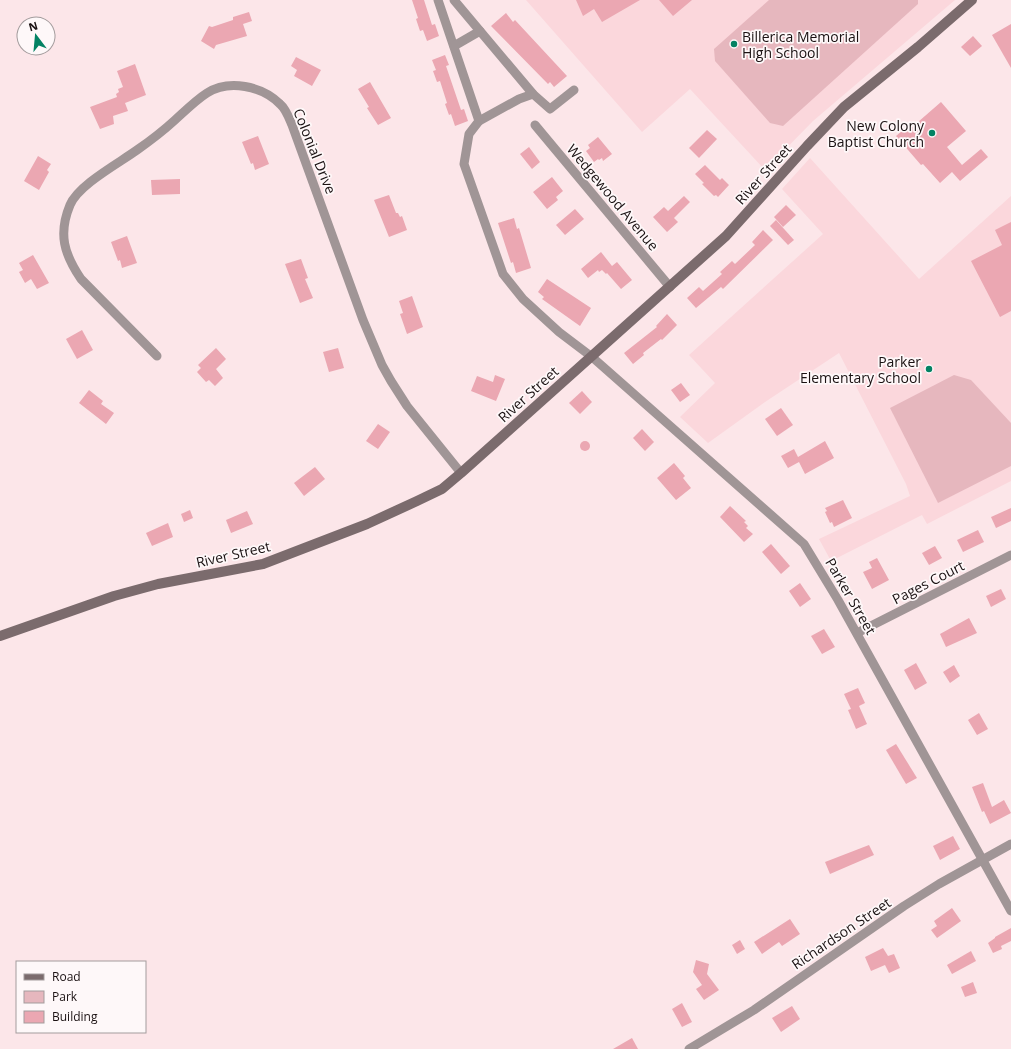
<svg xmlns="http://www.w3.org/2000/svg" width="1011" height="1049" font-family="'Open Sans',sans-serif">
  <style>
    .built { fill: #fbd7dc }
    .green { fill: #e6b7be }
    .building { fill: #eba7b2 }
    .lines { fill: none; stroke-linecap: round; stroke-linejoin: round }
    .minor { stroke: #a09596; stroke-width: 9 }
    .secondary { stroke: #7b6b6d; stroke-width: 10 }
    .poi-dot { fill: #038263; stroke: #fef8f9; stroke-width: 1.5 }
    .labels { text-anchor: middle; dominant-baseline: central; stroke-width: 3.5; stroke-linejoin: round; paint-order: stroke }
    .poi-label { font-size: 14px; fill: #1a1112; stroke: #fef8f9; text-anchor: end }
    .street-label { font-size: 14px; fill: #1a1112; stroke: #fef8f9 }
  </style>
  <rect width="100%" height="100%" fill="#fce6e9"/>
  <g class="built">
    <path d="M526 0H955L813 121 765 170 690 89 642 132Z"/>
    <path d="M810 158 919 279 1011 196V481L927 524 922 515 831 561 819 539 910 496 906 484 839 353 765 402 708 443 680 417 715 383 689 355 823 234 782 189Z"/>
  </g>
  <g class="green">
    <path d="M769 0H918V4L783 126 770 123 715 61 714 49Z"/>
    <path d="M954 375 971 380 1011 423V466L938 503 890 408Z"/>
  </g>
  <g class="building">
    <path d="M412 0H424L432 25 435 24 439 36 427 41 423 30 420 31 416 19 418 18Z"/>
    <path d="M576 0H640L602 22 594 9 583 16Z"/>
    <path d="M659 0H692L673 16Z"/>
    <path d="M249 12 252 21 243 24 247 36 216 45 214 49 201 41 209 26 212 27 233 20V17Z"/>
    <path d="M506 13 513 22 515 20 567 76 554 87 550 82 548 84 491 26Z"/>
    <path d="M1011 24V68L992 35Z"/>
    <path d="M973 36 982 46 970 56 961 47Z"/>
    <path d="M445 55 449 65 446 66 461 110 464 109 468 121 455 126 451 114 449 115 445 104 447 103 440 81 437 82 433 71 436 70 432 60Z"/>
    <path d="M296 57 321 70 312 86 294 76 297 70 291 66Z"/>
    <path d="M135 64 146 95 125 103 128 111 113 116 114 124 100 129 90 107 117 97 116 94 119 92 118 89 123 87 117 71Z"/>
    <path d="M370 82 391 118 378 125 367 108 369 107 358 89Z"/>
    <path d="M941 102 966 131 947 147 962 165 981 149 988 157 960 181 952 172 940 183 923 164 921 165 896 136 908 126 910 129Z"/>
    <path d="M707 130 717 139 699 158 689 148Z"/>
    <path d="M258 136 269 164 255 170 253 163 251 164 242 142Z"/>
    <path d="M598 137 612 154 603 161 602 158 599 160 598 159 594 162 586 151 590 148 588 145Z"/>
    <path d="M529 147 540 162 532 169 520 154Z"/>
    <path d="M38 156 51 164 47 170 49 172 39 190 24 181Z"/>
    <path d="M705 165 720 180 722 178 729 185 718 197 716 195 714 196 702 184 704 183 695 174Z"/>
    <path d="M552 177 563 191 556 197 558 200 547 209 533 192Z"/>
    <path d="M180 179V194L152 195 151 180Z"/>
    <path d="M389 195 396 213H398L400 217 402 216 407 230 389 237 374 200Z"/>
    <path d="M684 196 690 202 674 218 678 222 667 232 653 217 664 207 668 211Z"/>
    <path d="M786 205 796 215 783 227 774 217Z"/>
    <path d="M575 209 584 219 565 235 556 225Z"/>
    <path d="M514 218 517 229 519 228 531 268 516 273 513 262 511 263 498 223Z"/>
    <path d="M776 220 794 240 788 245 770 226Z"/>
    <path d="M1011 222V311L1000 317 971 261 1002 245 995 230Z"/>
    <path d="M763 230 773 240 723 289 721 287 696 308 687 298 699 287 703 291 722 274 720 272 732 261 735 264 755 245 752 242Z"/>
    <path d="M127 236 137 263 122 268 120 260 118 261 111 242Z"/>
    <path d="M601 252 612 266 617 262 632 280 621 289 607 273 606 274 602 270 599 272 598 270 588 278 581 269Z"/>
    <path d="M33 255 49 283 37 289 31 279 25 283 19 272 23 270 19 263Z"/>
    <path d="M301 259 308 278 305 279 313 298 300 303 285 264Z"/>
    <path d="M547 279 591 308 580 326 542 299 544 297 538 292Z"/>
    <path d="M412 296 423 327 407 334 400 314 403 313 399 301Z"/>
    <path d="M667 314 677 325 662 340 661 339 643 353 644 355 633 364 624 353 657 327 656 326Z"/>
    <path d="M82 330 93 350 77 359 66 339Z"/>
    <path d="M216 348 226 359 216 369 223 378 215 386 209 380 206 382 197 372 201 368 198 365Z"/>
    <path d="M338 348 344 368 329 372 323 352Z"/>
    <path d="M495 375 505 379 496 401 471 391 477 376 493 382Z"/>
    <path d="M681 383 690 395 680 402 671 390Z"/>
    <path d="M89 390 103 401 101 404 114 413 106 424 79 403Z"/>
    <path d="M582 391 592 402 580 414 569 403Z"/>
    <path d="M781 408 793 425 777 436 765 419Z"/>
    <path d="M378 424 390 432 378 449 366 441Z"/>
    <path d="M642 429 654 442 645 451 633 438Z"/>
    <circle cx="585" cy="446" r="5"/>
    <path d="M825 441 834 458 805 474 799 462 788 468 781 456 794 449 798 457Z"/>
    <path d="M674 463 685 476 683 478 691 488 676 500 657 478Z"/>
    <path d="M315 467 325 479 304 496 294 483Z"/>
    <path d="M843 500 852 518 834 527 832 522 830 523 825 512 827 511 825 508Z"/>
    <path d="M730 506 746 521 744 522 748 526 746 528 753 534 744 542 720 517Z"/>
    <path d="M1011 508V521L996 528 991 517Z"/>
    <path d="M190 510 193 518 184 522 181 514Z"/>
    <path d="M247 511 253 524 231 533 226 520Z"/>
    <path d="M168 523 173 537 152 546 146 533Z"/>
    <path d="M978 530 984 542 963 552 957 540Z"/>
    <path d="M771 544 790 566 781 574 762 552Z"/>
    <path d="M935 546 942 558 929 565 922 553Z"/>
    <path d="M877 558 889 580 872 589 863 572 872 568 869 562Z"/>
    <path d="M800 583 811 599 800 607 789 591Z"/>
    <path d="M1001 589 1006 599 991 607 986 596Z"/>
    <path d="M969 618 977 633 946 647 940 634Z"/>
    <path d="M824 629 835 647 822 654 811 636Z"/>
    <path d="M916 663 927 683 915 690 904 670Z"/>
    <path d="M954 665 960 676 950 683 943 672Z"/>
    <path d="M858 688 865 703 859 706 867 724 856 729 848 710 851 709 844 694Z"/>
    <path d="M979 713 988 729 977 735 968 720Z"/>
    <path d="M896 744 917 778 906 784 886 750Z"/>
    <path d="M983 783 992 807 1004 800 1011 813 990 824 984 811 982 812 972 787Z"/>
    <path d="M953 836 960 849 940 860 933 846Z"/>
    <path d="M869 845 874 855 830 874 825 862Z"/>
    <path d="M952 908 961 921 937 938 931 930 937 926 934 921Z"/>
    <path d="M790 919 800 934 782 946 779 942 762 954 754 942Z"/>
    <path d="M1011 928V941L1001 946 1002 949 993 953 988 943 995 938V937Z"/>
    <path d="M740 940 745 949 737 954 732 945Z"/>
    <path d="M883 948 888 956 894 954 900 968 889 973 885 965 871 971 865 957Z"/>
    <path d="M971 951 976 961 952 974 947 965Z"/>
    <path d="M696 960 709 964 707 974 719 990 704 1000 696 989 702 985 693 972Z"/>
    <path d="M973 982 977 993 965 997 961 987Z"/>
    <path d="M682 1003 692 1022 682 1027 672 1009Z"/>
    <path d="M792 1006 800 1019 781 1032 772 1018Z"/>
    <path d="M632 1038 638 1049H613Z"/>
  </g>
  <g class="lines">
    <g class="minor">
      <path d="M438 0 479 121"/>
      <path d="M454 0 533 94 550 109 574 90"/>
      <path d="M454 46 480 31"/>
      <path d="M533 94 519 99 479 121 469 134 464 164 503 274 523 299 559 332 592 357 804 544 838 600 1011 911"/>
      <path d="M535 125 670 287"/>
      <path d="M157 356 81 279C64 254 58 234 70 205 78 185 119 163 137 150 150 141 163 131 175 120 185 111 196 100 207 93 229 79 262 86 280 104 286 109 289 118 292 125L363 320 382 365 391 381 407 406 461 473"/>
      <path d="M857 633 1011 555"/>
      <path d="M689 1049 754 1010 904 906 939 884 1011 844"/>
    </g>
    <path class="secondary" d="M0 636 114 596 158 584 263 564 367 524 417 501 442 489 461 473 726 236 807 146 844 107 918 47 972 0"/>
  </g>
  <g class="poi-dot">
    <circle cx="734" cy="44" r="4"/>
    <circle cx="932" cy="133" r="4"/>
    <circle cx="929" cy="369" r="4"/>
  </g>
  <g class="labels">
    <g class="poi-label">
      <text x="742" y="36" text-anchor="start">Billerica Memorial<tspan x="742" dy="16">High School</tspan></text>
      <text x="924" y="125">New Colony<tspan x="924" dy="16">Baptist Church</tspan></text>
      <text x="921" y="361">Parker<tspan x="921" dy="16">Elementary School</tspan></text>
    </g>
    <g class="street-label">
      <text transform="translate(315 151) rotate(68)">Colonial Drive</text>
      <text transform="translate(763 174) rotate(-48)">River Street</text>
      <text transform="translate(613 197) rotate(50)">Wedgewood Avenue</text>
      <text transform="translate(528 394) rotate(-42)">River Street</text>
      <text transform="translate(233 554) rotate(-13)">River Street</text>
      <text transform="translate(928 582) rotate(-27)">Pages Court</text>
      <text transform="translate(851 596) rotate(60)">Parker Street</text>
      <text transform="translate(841 933) rotate(-34)">Richardson Street</text>
    </g>
  </g>
  <rect x="16" y="961" width="130" height="72" fill="#fef8f9" stroke="#a39c9d"/>
  <rect x="24" y="974" width="20" height="6" fill="#7b6b6d" stroke="#a39c9d"/>
  <text x="52" y="981" font-size="12" fill="#1a1112">Road</text>
  <rect x="24" y="991" width="20" height="12" fill="#e6b7be" stroke="#a39c9d"/>
  <text x="52" y="1001" font-size="12" fill="#1a1112">Park</text>
  <rect x="24" y="1011" width="20" height="12" fill="#eba7b2" stroke="#a39c9d"/>
  <text x="52" y="1021" font-size="12" fill="#1a1112">Building</text>
  <g transform="translate(36 36) rotate(344)"><circle r="19" fill="#fef8f9" stroke="#a39c9d"/>
  <path d="M0-3L7 15L0 10L-7 15Z" fill="#038263"/>
  <text y="-6" font-size="11" font-weight="bold" text-anchor="middle" fill="#1a1112">N</text>
  </g>
</svg>
